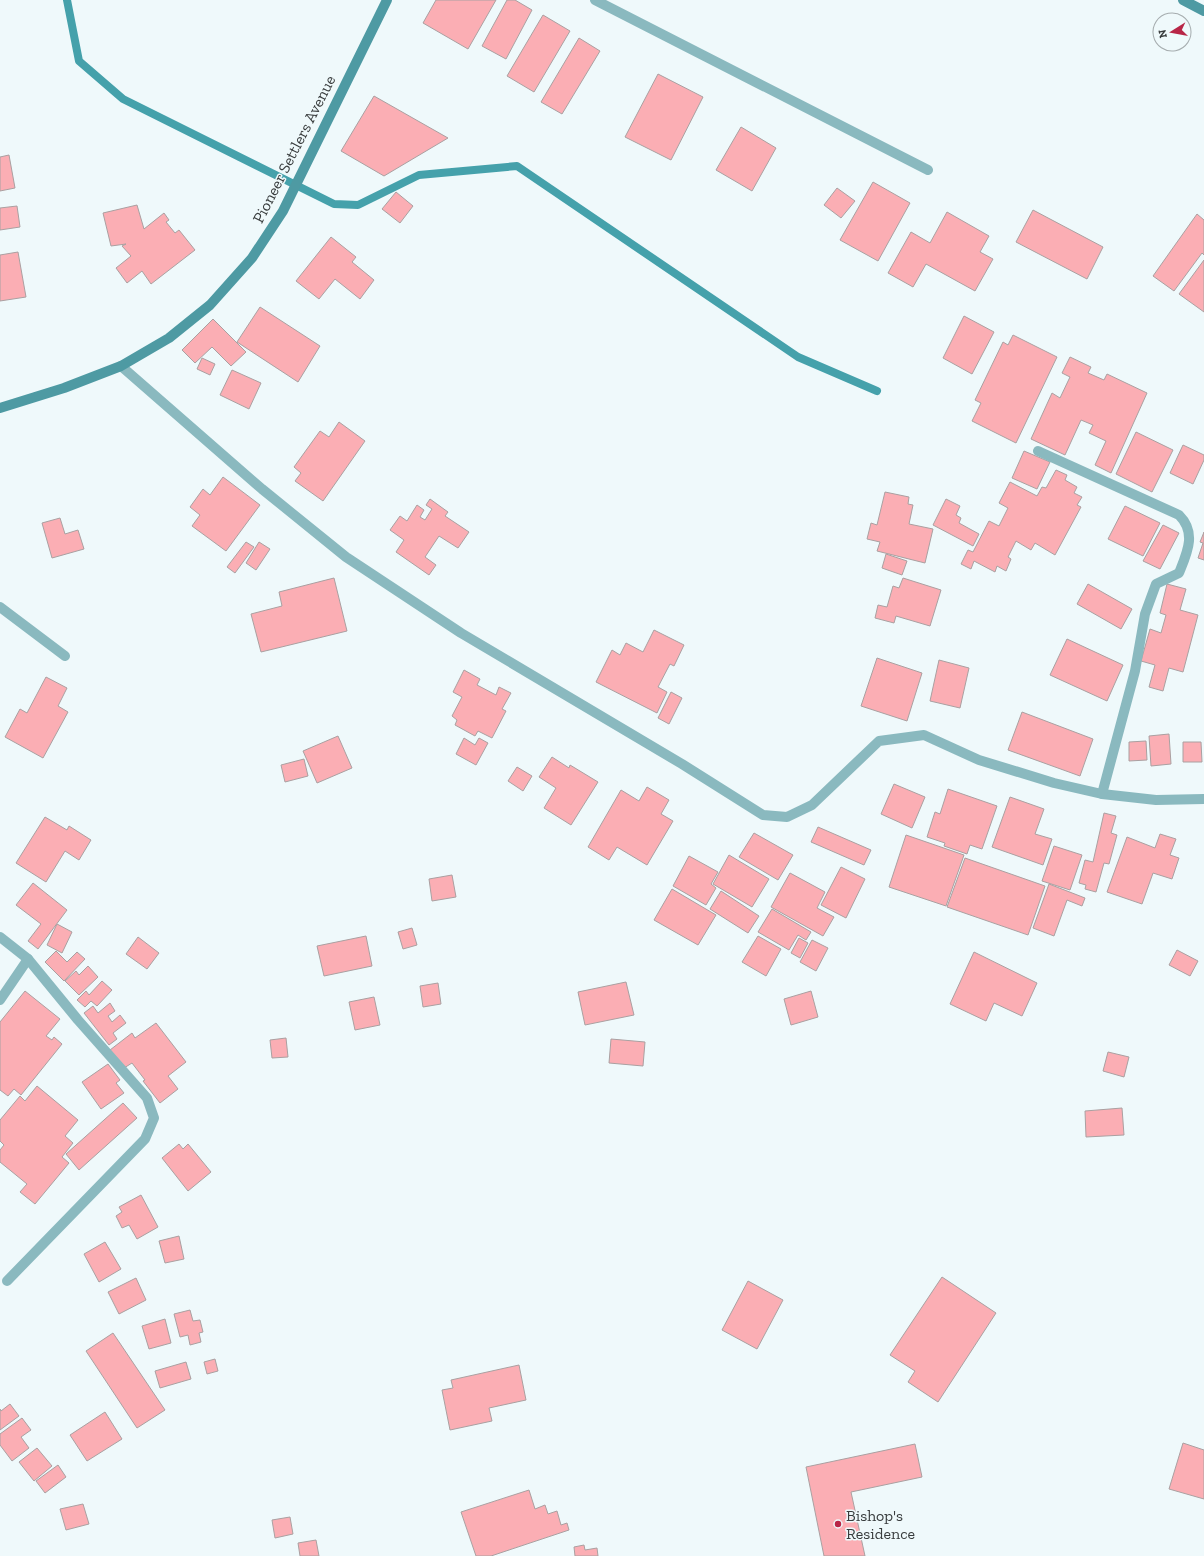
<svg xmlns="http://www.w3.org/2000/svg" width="1204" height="1556" font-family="'Zilla Slab',serif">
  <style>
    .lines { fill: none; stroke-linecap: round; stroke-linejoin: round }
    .stream { stroke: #45a1ab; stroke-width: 8 }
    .building { fill: #fbaeb4; stroke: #aaa0a1 }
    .street { stroke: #8ab9bf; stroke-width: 10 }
    .secondary { stroke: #4e9aa3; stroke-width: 10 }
    .poi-dot { fill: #b82647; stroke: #eff9fb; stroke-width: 1.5 }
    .labels { text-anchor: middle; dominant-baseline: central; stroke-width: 3; stroke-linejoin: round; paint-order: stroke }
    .street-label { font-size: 16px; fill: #383c3d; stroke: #eff9fb }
    .poi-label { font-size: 16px; fill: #383c3d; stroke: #eff9fb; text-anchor: start }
  </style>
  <rect width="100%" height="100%" fill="#eff9fb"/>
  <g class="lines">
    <path class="stream" d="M67 0 79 61 123 99 334 204 358 205 419 175 517 166 798 357 877 391"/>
  </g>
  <g class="building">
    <path d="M436 0H496L468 49 423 23Z"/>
    <path d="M507 0H515L532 10 506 59 482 46Z"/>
    <path d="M543 15 570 31 534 92 507 76Z"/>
    <path d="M579 38 600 51 562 114 541 102Z"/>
    <path d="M658 74 703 97 671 160 625 137Z"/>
    <path d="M374 96 448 138 384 176 341 151Z"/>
    <path d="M741 127 776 148 752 191 716 170Z"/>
    <path d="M9 155 15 188 0 191V157Z"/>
    <path d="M873 182 910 203 878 261 840 240Z"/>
    <path d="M837 188 855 201 841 218 824 205Z"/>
    <path d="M396 192 413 206 400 223 382 209Z"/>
    <path d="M137 205 144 229 164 213 169 220 166 222 175 233 179 230 195 250 151 284 142 271 127 283 116 268 131 256 122 246 126 244 111 246 103 213Z"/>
    <path d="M17 206 20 227 0 230V208Z"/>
    <path d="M1033 210 1103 247 1087 279 1016 242Z"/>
    <path d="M947 212 989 236 980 252 993 259 975 291 926 264 913 287 888 273 911 232 930 243Z"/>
    <path d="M1197 214 1204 220V255L1202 253 1174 291 1153 276Z"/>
    <path d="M331 237 356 257 352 262 374 280 360 299 335 279 319 299 296 281Z"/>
    <path d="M18 252 26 297 0 301V255Z"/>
    <path d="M1204 260V312L1179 294Z"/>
    <path d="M260 307 320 346 298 382 237 342Z"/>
    <path d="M964 316 994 332 972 374 943 358Z"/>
    <path d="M213 319 246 352 231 366 212 347 195 363 182 350Z"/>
    <path d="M1013 335 1057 357 1016 443 972 421 981 403 975 400 1003 342 1008 345Z"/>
    <path d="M1070 357 1091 367 1088 373 1104 380 1107 374 1147 393 1111 473 1095 465 1106 441 1089 433 1093 425 1081 420 1065 455 1031 439 1052 393 1060 398 1070 377 1062 373Z"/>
    <path d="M202 358 215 364 210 375 197 369Z"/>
    <path d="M232 370 261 383 249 409 220 395Z"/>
    <path d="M339 422 365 441 323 501 295 481 301 473 294 467 320 431 329 437Z"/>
    <path d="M1136 432 1173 450 1152 492 1116 474Z"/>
    <path d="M1183 445 1204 455V460L1193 484 1170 473Z"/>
    <path d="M1024 451 1050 462 1037 489 1012 478Z"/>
    <path d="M1056 470 1067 475 1065 480 1077 487 1074 493 1082 497 1077 505 1081 507 1055 555 1035 543 1031 550 1016 541 1008 557 1011 559 1006 571 997 566 995 572 974 561 971 569 961 564 968 550 973 552 989 521 999 526 1008 508 999 503 1010 482 1037 496 1042 487 1046 488Z"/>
    <path d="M223 477 260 505 226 551 192 526 200 515 190 507 203 489 210 495Z"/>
    <path d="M885 492 909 497 908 504 913 505 909 524 933 529 925 563 877 551 880 542 867 539 871 523 877 525Z"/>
    <path d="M430 499 448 512 445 516 469 532 458 548 439 536 425 557 436 565 429 575 396 552 404 540 390 530 400 516 407 521 417 505 424 510 420 517 425 520 432 509 426 505Z"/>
    <path d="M946 499 960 506 956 515 961 518 959 523 979 534 973 546 933 525Z"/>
    <path d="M1125 506 1160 523 1143 556 1108 539Z"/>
    <path d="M60 518 65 534 78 530 84 549 52 558 42 523Z"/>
    <path d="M1163 525 1179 533 1160 569 1143 561Z"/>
    <path d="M1204 532V560L1198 558 1203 543 1200 542Z"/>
    <path d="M246 542 254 547 235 573 227 567Z"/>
    <path d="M259 542 270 549 256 570 246 563Z"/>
    <path d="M886 554 907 561 902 575 882 568Z"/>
    <path d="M334 578 347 631 261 652 251 614 282 606 279 592Z"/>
    <path d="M903 578 941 590 930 626 896 616 894 623 875 618 878 605 887 607 893 586 899 588Z"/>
    <path d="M1088 584 1132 609 1121 629 1077 604Z"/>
    <path d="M1167 584 1186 589 1180 610 1198 615 1183 672 1169 668 1163 691 1149 687 1155 665 1141 661 1150 629 1161 633 1166 615 1160 613Z"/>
    <path d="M654 630 684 645 674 666 670 664 658 687 667 692 657 713 596 682 612 650 620 655 626 643 643 652Z"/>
    <path d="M1067 639 1123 665 1107 701 1050 675Z"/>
    <path d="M877 658 922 673 907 721 861 706Z"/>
    <path d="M939 660 969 668 960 708 930 701Z"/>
    <path d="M464 670 480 679 477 685 496 695 499 687 511 693 502 709 506 711 492 738 478 731 475 736 455 725 457 720 452 716 462 697 453 692Z"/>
    <path d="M46 677 67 688 58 706 68 712 43 758 5 737 20 709 27 713Z"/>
    <path d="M671 692 682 698 669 724 658 718Z"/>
    <path d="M1022 712 1093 739 1080 776 1008 750Z"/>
    <path d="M1169 734 1171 764 1151 766 1149 736Z"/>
    <path d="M338 736 352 768 317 783 303 751Z"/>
    <path d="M464 738 475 745 479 738 488 743 476 765 456 754Z"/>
    <path d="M1146 741 1147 760 1129 761V742Z"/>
    <path d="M1183 742H1201L1202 762H1183Z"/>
    <path d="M552 757 569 768 570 765 598 782 571 825 544 808 556 788 539 777Z"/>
    <path d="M304 759 308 776 285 782 281 765Z"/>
    <path d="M517 767 532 776 523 791 508 781Z"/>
    <path d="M894 784 925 797 912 828 881 814Z"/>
    <path d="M647 787 669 800 661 814 673 821 647 865 617 847 609 860 588 847 621 790 639 801Z"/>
    <path d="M948 789 997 806 982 849 970 845 967 854 944 846 945 843 927 837 935 812 940 814Z"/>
    <path d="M1010 797 1044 809 1035 834 1052 839 1043 865 992 847Z"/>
    <path d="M1104 813 1116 816 1111 833 1117 835 1109 864 1104 863 1096 892 1085 889 1086 885 1079 883 1085 860 1093 862Z"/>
    <path d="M45 817 67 830 69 826 91 840 79 860 65 851 46 882 16 863Z"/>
    <path d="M818 827 871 850 864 865 811 842Z"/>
    <path d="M754 833 793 855 778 880 739 857Z"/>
    <path d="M1160 834 1176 839 1170 855 1179 858 1172 879 1153 873 1142 904 1107 892 1127 837 1155 848Z"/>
    <path d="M906 835 964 855 946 906 889 887Z"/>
    <path d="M1054 846 1082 855 1070 890 1042 881Z"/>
    <path d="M729 855 769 879 752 907 713 884Z"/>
    <path d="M689 856 718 872 711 884 716 888 706 905 673 886Z"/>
    <path d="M965 858 1045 886 1028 935 947 907Z"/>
    <path d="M841 867 865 879 846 918 821 905Z"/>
    <path d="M790 873 825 892 817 908 834 917 823 936 771 907Z"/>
    <path d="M452 875 456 897 432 901 429 879Z"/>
    <path d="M33 883 67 910 38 949 28 941 41 924 16 905Z"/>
    <path d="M1049 884 1085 898 1082 906 1067 900 1054 936 1033 928Z"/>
    <path d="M672 889 716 915 698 945 654 920Z"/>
    <path d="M721 891 759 916 748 933 710 909Z"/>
    <path d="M772 909 811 932 806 940 798 935 789 950 758 932Z"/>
    <path d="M57 924 72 932 62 953 47 945Z"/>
    <path d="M412 928 417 945 403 949 398 932Z"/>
    <path d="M366 936 372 966 324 976 317 946Z"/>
    <path d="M758 936 781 949 766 976 742 962Z"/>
    <path d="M138 937 159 953 147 969 126 954Z"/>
    <path d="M799 938 808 943 800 958 791 953Z"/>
    <path d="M812 940 828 948 816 971 800 962Z"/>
    <path d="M1177 950 1198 961 1190 976 1169 965Z"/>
    <path d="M56 951 67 962 77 952 85 959 64 981 45 962Z"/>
    <path d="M974 952 1037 983 1022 1016 994 1003 986 1021 950 1004Z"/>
    <path d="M88 966 98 977 79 995 65 981 76 971 79 975Z"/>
    <path d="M102 981 112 990 97 1006 91 1001 85 1007 77 1000 86 991 89 995Z"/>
    <path d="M626 982 634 1015 585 1025 578 992Z"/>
    <path d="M438 983 441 1004 423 1007 420 986Z"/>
    <path d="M25 991 60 1019 46 1036 52 1040 54 1037 62 1044 21 1095 14 1089 8 1096 0 1090V1022Z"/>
    <path d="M811 991 818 1017 791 1025 784 999Z"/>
    <path d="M374 997 380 1025 355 1030 349 1002Z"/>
    <path d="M110 1003 115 1011 108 1016 112 1022 120 1015 126 1023 113 1033 117 1039 109 1045 84 1013 93 1006 98 1013Z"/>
    <path d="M156 1023 186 1062 168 1076 178 1089 160 1103 143 1081 145 1080 132 1063 124 1068 110 1050 132 1033 135 1038Z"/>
    <path d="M286 1038 288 1057 272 1058 270 1040Z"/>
    <path d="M611 1039 645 1042 643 1066 609 1063Z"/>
    <path d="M1108 1052 1129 1057 1124 1077 1103 1071Z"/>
    <path d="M108 1064 120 1080 116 1083 124 1093 101 1109 82 1082Z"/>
    <path d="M37 1086 78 1120 65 1136 73 1143 62 1157 69 1163 35 1204 20 1192 27 1184 0 1162V1150L4 1145 0 1141V1120L20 1096 25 1101Z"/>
    <path d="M123 1103 137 1118 79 1170 66 1154Z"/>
    <path d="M1122 1108 1124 1135 1086 1137 1085 1111Z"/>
    <path d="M179 1144 183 1149 188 1144 211 1172 188 1191 162 1158Z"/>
    <path d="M141 1195 158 1227 137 1239 129 1225 122 1228 116 1216 122 1212 119 1207Z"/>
    <path d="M179 1236 184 1259 165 1263 159 1241Z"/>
    <path d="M105 1242 121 1269 99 1282 84 1254Z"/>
    <path d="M942 1277 996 1313 938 1402 908 1382 915 1371 890 1355Z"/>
    <path d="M136 1278 146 1300 119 1314 108 1292Z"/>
    <path d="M748 1281 783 1300 757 1349 722 1330Z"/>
    <path d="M190 1310 193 1321 200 1320 203 1332 199 1333 201 1342 190 1345 188 1335 180 1337 174 1314Z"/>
    <path d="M165 1319 171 1343 149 1349 142 1326Z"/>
    <path d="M113 1333 165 1410 137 1428 86 1351Z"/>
    <path d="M215 1359 218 1371 207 1374 204 1362Z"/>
    <path d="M186 1362 191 1379 160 1388 155 1371Z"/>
    <path d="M519 1365 526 1400 489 1408 492 1421 450 1430 442 1390 453 1388 451 1380Z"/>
    <path d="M10 1404 19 1416 0 1430V1409L1 1411Z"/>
    <path d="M105 1412 122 1439 87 1461 70 1435Z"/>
    <path d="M22 1418 31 1430 21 1437 29 1448 12 1461 0 1445V1434Z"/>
    <path d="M1183 1443 1204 1450V1499L1169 1489Z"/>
    <path d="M915 1444 922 1477 851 1492 865 1556H824L806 1467Z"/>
    <path d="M37 1448 52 1466 34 1481 19 1462Z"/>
    <path d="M58 1465 66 1477 45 1493 36 1481Z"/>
    <path d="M529 1490 535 1509 545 1505 548 1514 557 1511 561 1525 567 1523 569 1530 491 1556H476L461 1512Z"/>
    <path d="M83 1504 89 1524 66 1530 60 1509Z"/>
    <path d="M290 1517 293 1534 275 1538 272 1520Z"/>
    <path d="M316 1540 319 1556H300L298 1543Z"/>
    <path d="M584 1545 585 1550 597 1548 598 1556H575L574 1547Z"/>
  </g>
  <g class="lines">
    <g class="street">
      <path d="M595 0 928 170"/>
      <path d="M121 366 262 489 346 557 461 633 682 764 763 815 787 817 812 805 879 741 924 735 979 760 1054 783 1102 794 1156 800 1204 799"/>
      <path d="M1038 451 1179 515C1197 533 1187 553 1179 573L1156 584 1145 614 1135 671 1102 794"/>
      <path d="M0 607 65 656"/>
      <path d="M0 937 28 959 78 1020 147 1098 154 1118 145 1139 7 1281"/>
      <path d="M0 1000 28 959"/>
    </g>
    <g class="secondary">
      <path d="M1183 0 1204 11"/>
      <path d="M0 408 64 388 121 366 169 338 210 305 252 258 283 211 387 0"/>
    </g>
  </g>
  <circle class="poi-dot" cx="838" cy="1524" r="4"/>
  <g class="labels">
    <g class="street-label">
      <text transform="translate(294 149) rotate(-63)">Pioneer Settlers Avenue</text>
    </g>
    <g class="poi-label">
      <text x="846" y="1515">Bishop's<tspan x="846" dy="18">Residence</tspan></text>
    </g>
  </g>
  <g transform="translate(1172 32) rotate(259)"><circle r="19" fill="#eff9fb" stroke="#a6adaf"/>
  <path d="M0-3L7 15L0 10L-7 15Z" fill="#b82647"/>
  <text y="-6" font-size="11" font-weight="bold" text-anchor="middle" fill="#383c3d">N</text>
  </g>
</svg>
